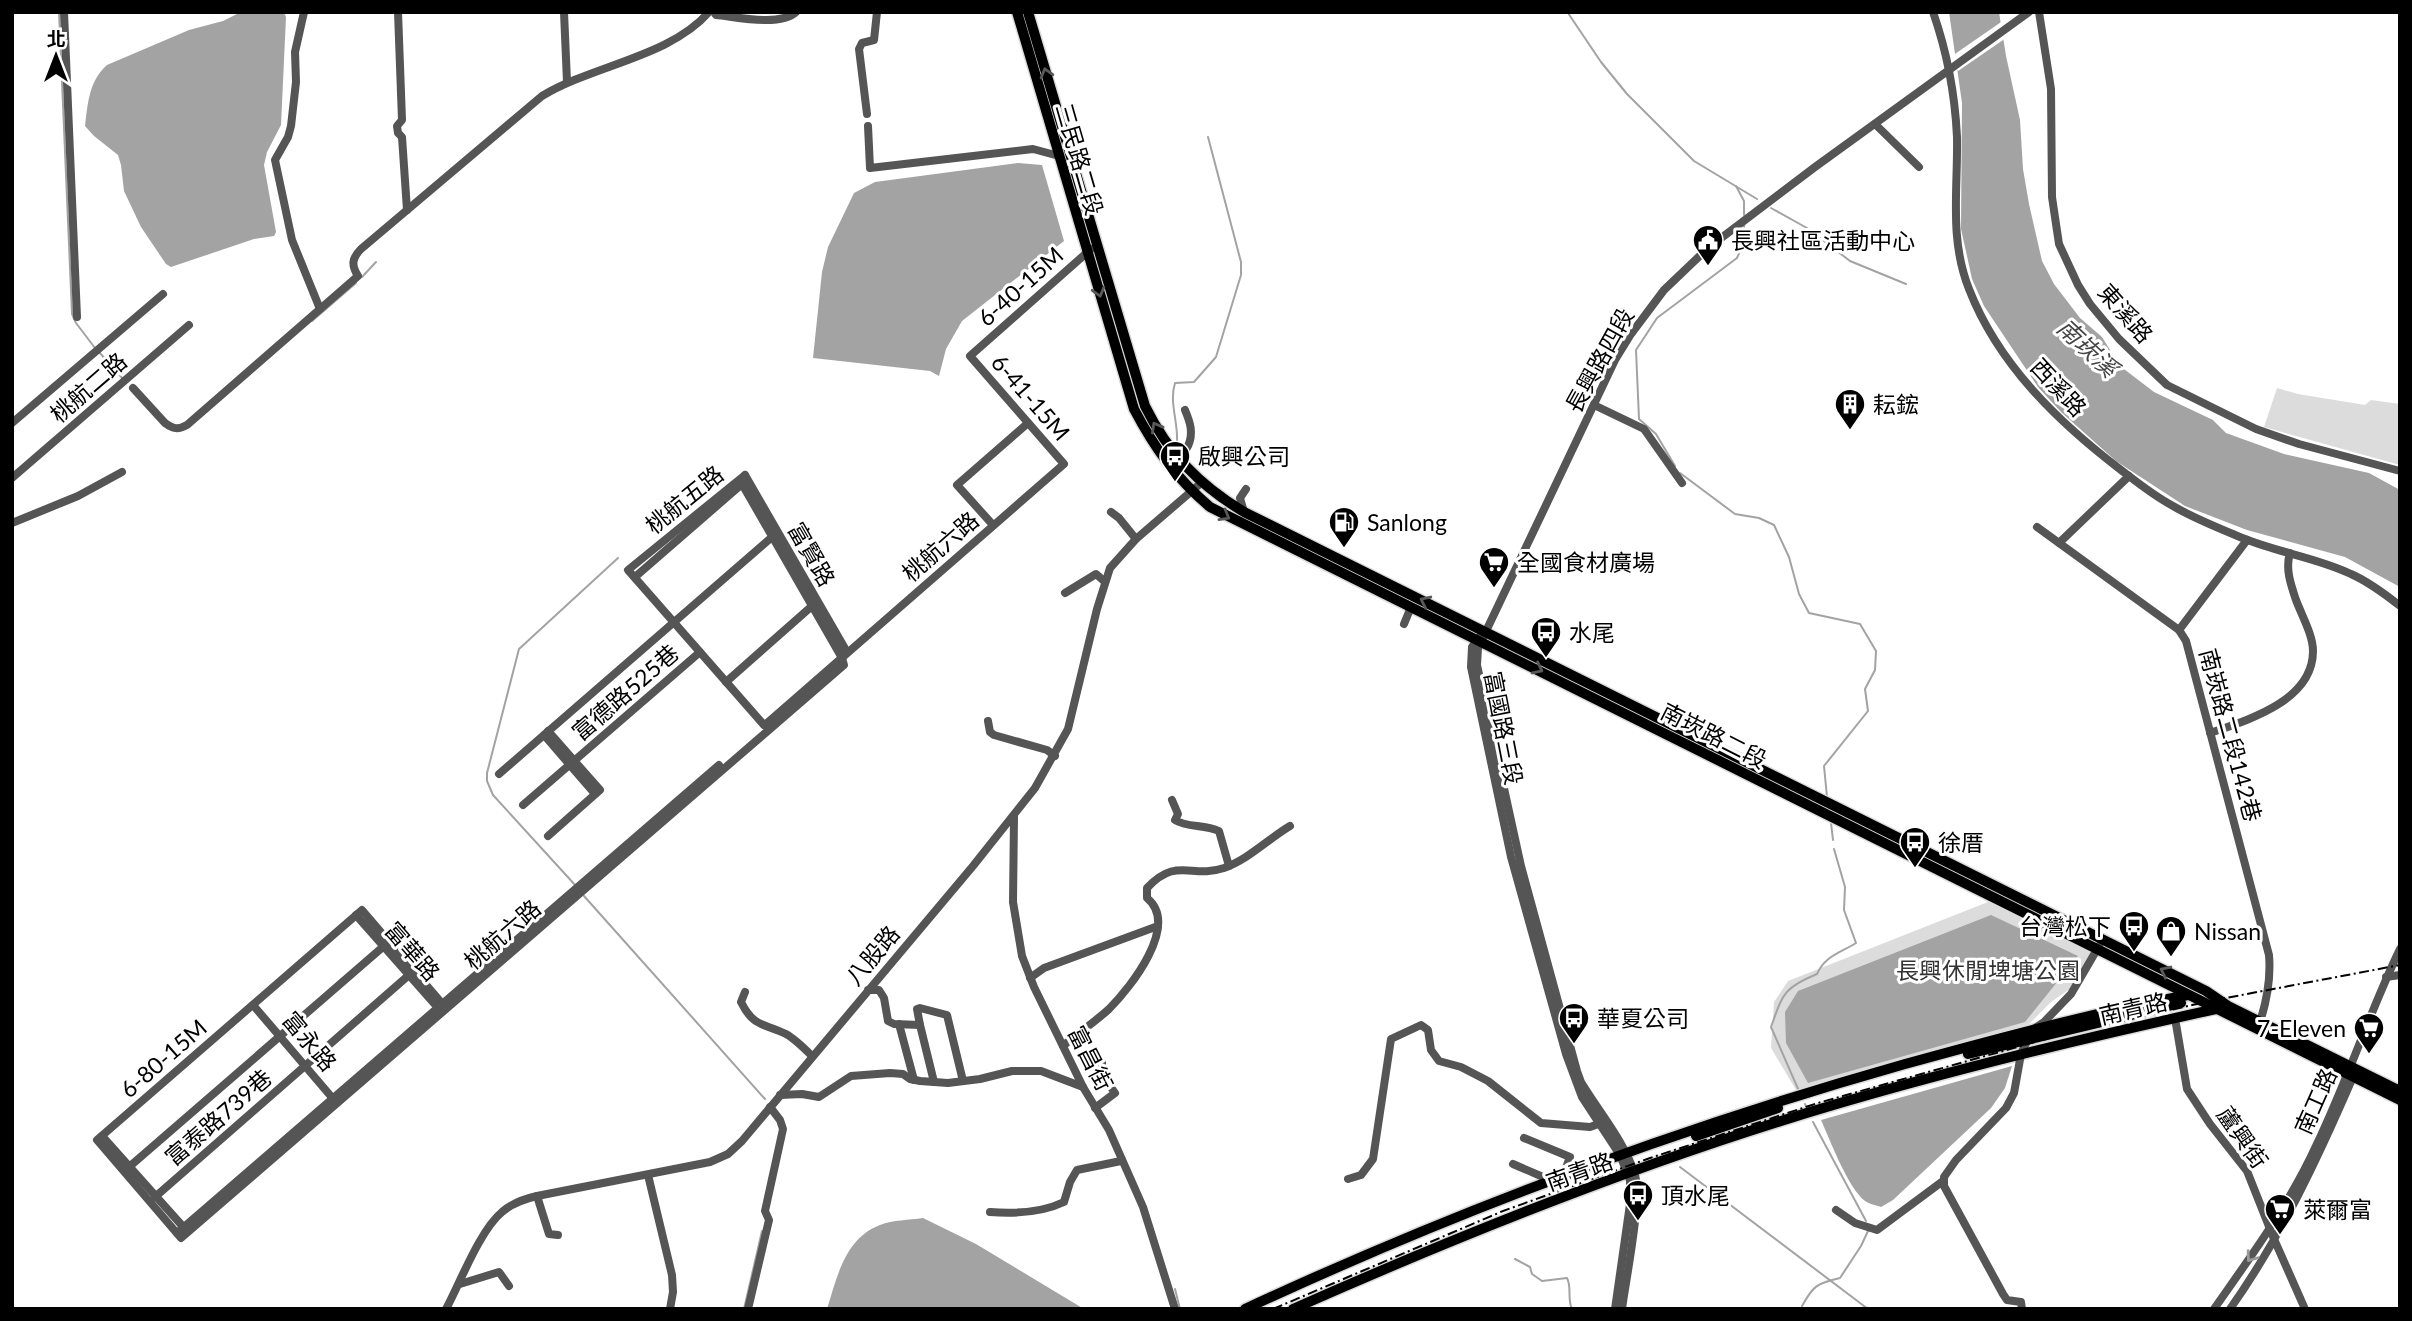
<svg xmlns="http://www.w3.org/2000/svg" width="2412" height="1321" font-family="Lato,'Noto Sans TC',sans-serif">
  <style>
    .green { fill: #dcdcdc }
    .water { fill: #a3a3a3 }
    .pier { fill: #fff }
    .lines { fill: none; stroke-linecap: round; stroke-linejoin: round }
    .stream { stroke: #a3a3a3; stroke-width: 2 }
    .major-casing { stroke: #dbdbdb; stroke-width: 13 }
    .minor { stroke: #555; stroke-width: 8 }
    .major { stroke: #000; stroke-width: 10 }
    .rail { stroke: #000; stroke-width: 2; stroke-dasharray: 10 3.5 2 3.5; stroke-linecap: butt }
    .oneway { stroke: #595959 }
    .oneway2 { stroke: #999 }
    .labels { text-anchor: middle; dominant-baseline: central; stroke-width: 6; stroke-linejoin: round; paint-order: stroke }
    .street-label { font-size: 23px; fill: #000; stroke: #fff }
    .poi-label { font-size: 23px; fill: #000; stroke: #fff; text-anchor: start }
    .park-label { font-size: 23px; fill: #333; stroke: #fff }
    .water-label { font-size: 24px; font-style: italic; fill: #444; stroke: #fff }
  </style>
  <rect width="100%" height="100%" fill="#fff"/>
  <g class="green">
    <path d="M2277 388 2298 394 2365 405 2371 400 2400 404V465L2264 427Z"/>
    <path d="M1993 900 2093 951 2080 982 2051 1002 2029 1024 1796 1090 1771 1048 1774 1002 1788 981Z"/>
  </g>
  <g class="water">
    <path d="M241 12H284L286 17 281 125 267 152 264 165 276 232 274 236 254 239 171 267 166 264 141 227 124 191 121 165 118 155 94 136 85 126C88 102 89 81 107 65L189 30 223 21Z"/>
    <path d="M1949 12H1999L2006 56 2020 120 2023 169 2029 204 2042 261 2054 284 2080 318 2102 337 2120 366 2154 392 2213 420 2226 433 2284 454 2369 473 2400 490V587L2345 557 2247 530 2185 506 2116 461 2061 412 2038 387 1984 306 1972 279 1967 256 1961 229 1962 103Z"/>
    <path d="M1018 163 1042 165 1064 241 962 321 946 349 939 376 930 371 813 358 822 272 828 247 854 193 875 182Z"/>
    <path d="M1991 915 2078 956 2025 1022 1808 1083 1786 1043 1785 1012 1798 991Z"/>
    <path d="M2012 1066 2005 1088 1991 1108 1893 1200 1881 1207C1876 1205 1869 1204 1865 1201 1848 1188 1830 1140 1821 1120Z"/>
    <path d="M923 1218 976 1244 1084 1309H827C837 1277 845 1238 880 1225 893 1220 909 1220 923 1218Z"/>
  </g>
  <path class="pier" d="M2004 20 2006 38 1958 71 1954 65 1952 56Z"/>
  <g class="lines">
    <g class="stream">
      <path d="M59 12 72 314 76 323 95 348"/>
      <path d="M1568 13 1601 62 1627 94 1694 161 1757 199"/>
      <path d="M1736 186 1744 201V215"/>
      <path d="M1771 208 1807 228 1850 261 1906 284"/>
      <path d="M362 277 376 262"/>
      <path d="M312 321 356 283"/>
      <path d="M99 352 123 379"/>
      <path d="M1177 441C1178 421 1169 402 1175 383L1194 382 1216 357 1241 275V262L1208 137"/>
      <path d="M1675 466 1656 434 1639 419 1636 350 1657 318 1737 258 1745 239 1744 224"/>
      <path d="M1680 473 1735 514 1759 518 1774 525 1789 557 1799 594 1809 613 1860 624 1876 651 1875 670 1865 689 1868 711 1824 766 1827 797"/>
      <path d="M1831 823 1833 840"/>
      <path d="M576 886 493 795 487 781V773L519 649 618 558"/>
      <path d="M584 896 765 1099"/>
      <path d="M1799 1091 1771 1027C1783 994 1783 988 1817 974 1825 956 1840 953 1856 943L1844 910 1845 887 1834 849"/>
      <path d="M1805 1104 1807 1109"/>
      <path d="M1813 1122 1866 1221"/>
      <path d="M1680 1167 1868 1309"/>
      <path d="M1515 1259 1530 1267 1532 1274 1542 1281 1567 1278C1572 1287 1567 1299 1572 1309"/>
      <path d="M1175 1289 1180 1309"/>
      <path d="M1802 1306C1813 1286 1817 1283 1840 1278L1861 1246 1868 1231"/>
      <path d="M744 1309 762 1231"/>
    </g>
    <g class="major-casing">
      <g id="major">
        <path d="M1017 12 1134 409C1155 449 1176 478 1210 507L2400 1100"/>
        <path d="M1028 12 1145 406C1168 453 1199 485 1244 512L2206 991 2228 1006 2400 1091"/>
        <path d="M1968 1054 2181 1003"/>
        <path d="M1696 1136 1778 1108"/>
        <path d="M1245 1309C1458 1210 1679 1128 1905 1064 1999 1038 2093 1013 2188 995"/>
        <path d="M1293 1309C1453 1238 1615 1173 1781 1121 1924 1076 2070 1041 2216 1009"/>
      </g>
    </g>
    <g class="minor">
      <path d="M64 12 77 317"/>
      <path d="M304 12 295 52 296 82 291 126 288 137 275 160 292 240 320 309"/>
      <path d="M398 12 402 120 397 126 398 133 402 137 407 210"/>
      <path d="M564 12 567 82"/>
      <path d="M714 12 716 15C737 17 780 27 796 12"/>
      <path d="M1933 12C1947 52 1955 95 1957 137 1958 189 1949 239 1969 289 1998 364 2058 422 2121 470 2138 483 2154 496 2173 506 2195 519 2221 529 2245 539 2280 553 2318 558 2351 574 2369 582 2385 594 2400 606"/>
      <path d="M2039 12 2051 89 2052 197 2056 224 2059 244 2078 285 2090 304 2119 339 2167 385 2256 429 2299 444 2400 471"/>
      <path d="M867 114 859 49 862 43 874 40 877 12"/>
      <path d="M1875 124 1919 167"/>
      <path d="M868 126 870 168 1033 149 1059 156"/>
      <path d="M133 388 165 423C173 429 178 430 187 425L358 276C351 265 352 258 361 249L542 96C593 65 670 57 709 12"/>
      <path d="M1594 405 1644 429 1682 483"/>
      <path d="M12 423 163 294"/>
      <path d="M1179 461C1181 454 1185 452 1188 446 1194 433 1190 422 1185 410"/>
      <path d="M745 475 628 570 764 725"/>
      <path d="M745 475 847 652"/>
      <path d="M12 478 189 325"/>
      <path d="M742 484 842 658"/>
      <path d="M1111 512 1119 518 1136 539"/>
      <path d="M1244 512 1240 498 1246 489"/>
      <path d="M12 523 78 496 122 472"/>
      <path d="M993 525 957 485 1028 423"/>
      <path d="M2037 527 2179 630 2186 641 2269 955C2271 978 2267 1000 2260 1022"/>
      <path d="M2059 543 2129 476"/>
      <path d="M635 577 742 484 743 481"/>
      <path d="M1065 593 1096 574 1104 581"/>
      <path d="M1404 624 1411 607"/>
      <path d="M2179 630 2247 540"/>
      <path d="M1481 635 1472 647 1471 667 1511 857 1566 1054 1582 1097 1620 1155 1630 1180V1204L1615 1309"/>
      <path d="M726 682 812 606"/>
      <path d="M988 721 990 732 994 735 1047 750 1055 756"/>
      <path d="M766 724 1064 464 970 356 1091 249"/>
      <path d="M2210 733C2248 720 2313 701 2313 651 2313 635 2302 616 2296 600 2291 585 2285 569 2290 553"/>
      <path d="M544 735 595 794"/>
      <path d="M499 774 772 537"/>
      <path d="M1172 800 1178 814 1175 820C1187 828 1204 824 1219 831L1229 866"/>
      <path d="M523 805 700 652"/>
      <path d="M1014 817 1013 902 1022 956 1034 987 1083 1087 1109 1130 1143 1207 1175 1309"/>
      <path d="M548 836 600 790 548 731"/>
      <path d="M356 915 440 1010"/>
      <path d="M2386 977 2400 975"/>
      <path d="M1030 978 1044 968 1158 926"/>
      <path d="M868 990H879L884 998 888 1021 894 1024 920 1025 917 1009 920 1008 947 1015 963 1081"/>
      <path d="M745 992 741 1002C754 1028 764 1023 786 1034 795 1039 804 1048 812 1056"/>
      <path d="M253 1005 335 1101"/>
      <path d="M446 1008 362 910 97 1140 181 1238 844 665 842 658"/>
      <path d="M899 1024 914 1080"/>
      <path d="M2176 1024 2187 1089 2210 1124 2247 1171 2274 1239 2305 1309"/>
      <path d="M920 1025 934 1082"/>
      <path d="M1063 1046C1078 1033 1095 1022 1109 1009 1131 987 1180 925 1147 898V888C1177 856 1191 879 1224 868 1249 859 1268 839 1290 826"/>
      <path d="M780 1095 802 1094 819 1097 851 1076 890 1073 903 1074 910 1079 920 1081 948 1083 980 1079 1012 1071H1041L1083 1087"/>
      <path d="M1095 1108 1115 1093 1102 1075V1063"/>
      <path d="M102 1136 186 1230"/>
      <path d="M1524 1138 1570 1157 1563 1176"/>
      <path d="M1513 1164 1550 1180"/>
      <path d="M129 1167 384 946"/>
      <path d="M648 1175 672 1275 673 1292 670 1309"/>
      <path d="M1348 1179 1361 1175 1373 1159 1391 1039 1421 1025 1428 1030 1431 1050 1439 1061 1461 1067 1488 1081 1541 1123 1590 1127 1604 1122"/>
      <path d="M537 1196 549 1234 558 1235"/>
      <path d="M155 1197 409 975"/>
      <path d="M1836 1210 1855 1223 1877 1230 1943 1181"/>
      <path d="M990 1212C1016 1214 1041 1213 1064 1202L1070 1182 1077 1170 1121 1161"/>
      <path d="M177 1233 719 765"/>
      <path d="M460 1284 499 1272 509 1286"/>
      <path d="M446 1309C460 1283 480 1230 502 1212 512 1203 524 1199 537 1196L710 1162 728 1154 742 1141 973 866 1035 788 1068 729 1097 609 1110 568 1136 539 1201 483"/>
      <path d="M748 1309 769 1220 765 1211 783 1129 780 1120 770 1107"/>
      <path d="M1622 1309C1626 1278 1642 1201 1635 1175 1625 1142 1599 1112 1581 1082L1577 1071 1521 866 1477 665 1478 648 1615 360 1631 334 1664 290 1708 248 1815 167 2029 12"/>
      <path d="M2022 1309 2021 1302 2007 1300 2003 1294 1944 1186V1177L1956 1160 2006 1108 2014 1093 2021 1054 2032 1030 2044 1022 2071 994 2099 946"/>
      <path d="M2214 1309C2251 1256 2289 1205 2316 1146 2347 1082 2369 1013 2400 949"/>
      <path d="M2230 1309C2281 1237 2318 1158 2353 1077L2352 1073"/>
    </g>
    <use href="#major" class="major"/>
    <path class="rail" d="M1273 1309 1503 1211 1650 1158 1818 1103 2060 1035 2210 1001 2400 965"/>
  </g>
  <defs><path id="oneway-chevron" d="M-2-3.5L2.5 0L-2 3.5" fill="none" stroke-width="1.6" stroke-linecap="round" stroke-linejoin="round" transform="scale(1.75)"/></defs>
  <g class="oneway">
    <use href="#oneway-chevron" transform="translate(1046 73) rotate(-106)"/>
    <use href="#oneway-chevron" transform="translate(1099 292) rotate(74)"/>
    <use href="#oneway-chevron" transform="translate(1156 427) rotate(-119)"/>
    <use href="#oneway-chevron" transform="translate(1225 516) rotate(30)"/>
    <use href="#oneway-chevron" transform="translate(1425 601) rotate(-154)"/>
    <use href="#oneway-chevron" transform="translate(1538 669) rotate(26)"/>
    <use href="#oneway-chevron" transform="translate(2165 971) rotate(-154)"/>
  </g>
  <use class="oneway2" href="#oneway-chevron" transform="translate(2251 1257) rotate(126)"/>
  <defs>
    <g id="civic-pin" transform="scale(1.575)"><path d="M0 17L-7.5 6A9.5 9.5 0 1 1 7.5 6Z" fill="#000" stroke="#fff"/><path d="M-.6-6.5H3V-4.5H.6V-3L4-1V1h2V6H-6V1h2V-1L-.6-3ZM-1.2 2.5V6h2.4V2.5Z" fill="#fff"/></g>
    <g id="building-pin" transform="scale(1.575)"><path d="M0 17L-7.5 6A9.5 9.5 0 1 1 7.5 6Z" fill="#000" stroke="#fff"/><path d="M-4-6H4V6H1V3H-1V6H-4ZM-2.5-4.3h1.7v1.8h-1.7ZM.8-4.3h1.7v1.8H.8ZM-2.5-1h1.7V.8h-1.7ZM.8-1h1.7V.8H.8Z" fill="#fff"/></g>
    <g id="bus-pin" transform="scale(1.575)"><path d="M0 17L-7.5 6A9.5 9.5 0 1 1 7.5 6Z" fill="#000" stroke="#fff"/><path d="M-5-6H5V4H4V6H2V4H-2V6H-4V4H-5ZM-3.5-4V0h7V-4ZM-3.5 1.2v1.5H-2V1.2ZM2 1.2v1.5H3.5V1.2Z" fill="#fff"/></g>
    <g id="fuel-pin" transform="scale(1.575)"><path d="M0 17L-7.5 6A9.5 9.5 0 1 1 7.5 6Z" fill="#000" stroke="#fff"/><path d="M-5.5-6h7V0h2V4h1.3V-2.5L3-4.5l.8-.8L6-3V5H2.5V1h-1V6h-7ZM-4.2-4.7v3.2H.2V-4.7Z" fill="#fff"/></g>
    <g id="supermarket-pin" transform="scale(1.575)"><path d="M0 17L-7.5 6A9.5 9.5 0 1 1 7.5 6Z" fill="#000" stroke="#fff"/><path d="M-6-5.5h2.5l.6 2H6L4.5 2H-2.5L-4.4-4H-6ZM-1.5 3.2a1.3 1.3 0 1 0 .1 0ZM3 3.2a1.3 1.3 0 1 0 .1 0Z" fill="#fff"/></g>
    <g id="shop-pin" transform="scale(1.575)"><path d="M0 17L-7.5 6A9.5 9.5 0 1 1 7.5 6Z" fill="#000" stroke="#fff"/><path d="M-5-2.5h2.3a2.7 3.5 0 0 1 5.4 0H5L5.5 6h-11ZM-1.5-2.5h3a1.5 2.3 0 0 0-3 0Z" fill="#fff"/></g>
  </defs>
  <g fill-rule="evenodd">
    <use href="#civic-pin" x="1708" y="240"/>
    <use href="#building-pin" x="1850" y="404"/>
    <use href="#bus-pin" x="1175" y="456"/>
    <use href="#fuel-pin" x="1344" y="522"/>
    <use href="#supermarket-pin" x="1494" y="562"/>
    <use href="#bus-pin" x="1546" y="632"/>
    <use href="#bus-pin" x="1915" y="842"/>
    <use href="#bus-pin" x="2134" y="926"/>
    <use href="#shop-pin" x="2171" y="931"/>
    <use href="#bus-pin" x="1574" y="1018"/>
    <use href="#supermarket-pin" x="2369" y="1028"/>
    <use href="#bus-pin" x="1638" y="1195"/>
    <use href="#supermarket-pin" x="2280" y="1209"/>
  </g>
  <g class="labels">
    <g class="street-label">
      <text transform="translate(1080 159) rotate(74)">三民路二段</text>
      <text transform="translate(1020 286) rotate(-42)">6-40-15M</text>
      <text transform="translate(2126 313) rotate(49)">東溪路</text>
      <text transform="translate(1599 360) rotate(-61)">長興路四段</text>
      <text transform="translate(88 387) rotate(-41)">桃航二路</text>
      <text transform="translate(2059 387) rotate(47)">西溪路</text>
      <text transform="translate(1031 397) rotate(49)">6-41-15M</text>
      <text transform="translate(684 499) rotate(-39)">桃航五路</text>
      <text transform="translate(940 546) rotate(-41)">桃航六路</text>
      <text transform="translate(812 554) rotate(60)">富賢路</text>
      <text transform="translate(625 692) rotate(-41)">富德路525巷</text>
      <text transform="translate(1504 728) rotate(79)">富國路三段</text>
      <text transform="translate(1714 735) rotate(27)">南崁路二段</text>
      <text transform="translate(2231 735) rotate(75)">南崁路二段142巷</text>
      <text transform="translate(502 934) rotate(-41)">桃航六路</text>
      <text transform="translate(413 951) rotate(49)">富華路</text>
      <text transform="translate(872 955) rotate(-50)">八股路</text>
      <text transform="translate(2133 1008) rotate(-13)">南青路</text>
      <text transform="translate(310 1041) rotate(50)">富永路</text>
      <text transform="translate(163 1058) rotate(-41)">6-80-15M</text>
      <text transform="translate(1091 1058) rotate(63)">富昌街</text>
      <text transform="translate(2315 1101) rotate(-66)">南工路</text>
      <text transform="translate(218 1117) rotate(-41)">富泰路739巷</text>
      <text transform="translate(2243 1137) rotate(55)">蘆興街</text>
      <text transform="translate(1579 1171) rotate(-20)">南青路</text>
    </g>
    <g class="poi-label">
      <text x="1731" y="240">長興社區活動中心</text>
      <text x="1873" y="404">耘鋐</text>
      <text x="1198" y="456">啟興公司</text>
      <text x="1367" y="522">Sanlong</text>
      <text x="1517" y="562">全國食材廣場</text>
      <text x="1569" y="632">水尾</text>
      <text x="1938" y="842">徐厝</text>
      <text x="2111" y="926" text-anchor="end">台灣松下</text>
      <text x="2194" y="931">Nissan</text>
      <text x="1597" y="1018">華夏公司</text>
      <text x="2346" y="1028" text-anchor="end">7-Eleven</text>
      <text x="1661" y="1195">頂水尾</text>
      <text x="2303" y="1209">萊爾富</text>
    </g>
    <g class="park-label">
      <text x="1988" y="970">長興休閒埤塘公園</text>
    </g>
    <g class="water-label">
      <text transform="translate(2088 347) rotate(43)">南崁溪</text>
    </g>
  </g>
  <rect width="2412" height="1321" fill="none" stroke="#000000" stroke-width="28"/>
  <g transform="translate(56 56)" stroke="#ffffff" stroke-width="5" paint-order="stroke">
  <path d="M0-5L12 26L0 18L-12 26Z" fill="#000000"/>
  <text y="-10" font-size="19" font-weight="bold" text-anchor="middle" fill="#000000">北</text>
  </g>
</svg>
